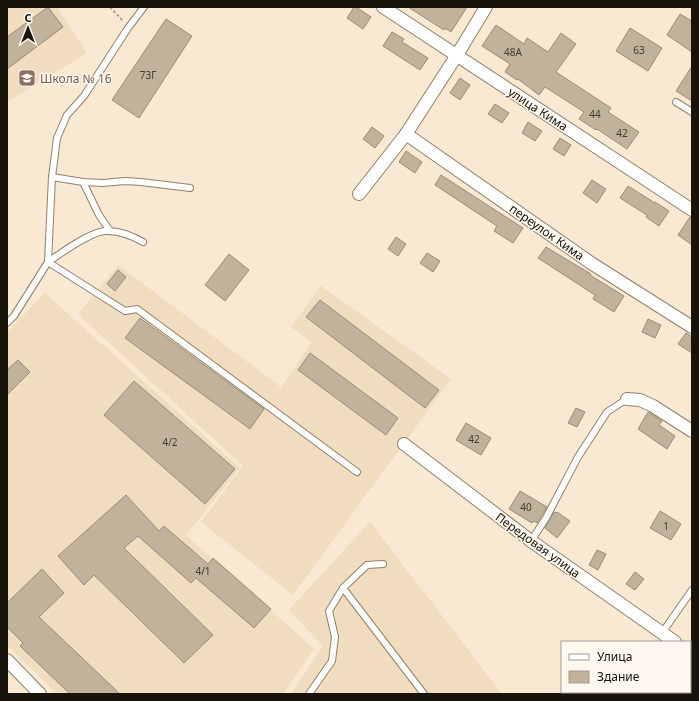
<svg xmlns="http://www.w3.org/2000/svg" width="699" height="701" font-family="'Noto Sans',sans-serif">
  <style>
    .built { fill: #f0dcbe }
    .building { fill: #c0b29b; stroke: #9a8c76 }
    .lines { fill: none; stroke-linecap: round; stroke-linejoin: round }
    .lane-casing { stroke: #90816c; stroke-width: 8 }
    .street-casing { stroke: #90816c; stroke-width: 14 }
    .path { stroke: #afa290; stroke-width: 2; stroke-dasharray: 3 2; stroke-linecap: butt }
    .lane { stroke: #fff; stroke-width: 6 }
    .street { stroke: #fff; stroke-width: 12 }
    .labels { text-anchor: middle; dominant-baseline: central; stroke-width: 3; stroke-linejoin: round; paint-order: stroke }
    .number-label { font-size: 10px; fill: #423b2f }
    .education-label { font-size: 12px; fill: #785e54; stroke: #fef8ee; text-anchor: start }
    .street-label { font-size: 12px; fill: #18130b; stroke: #fef8ee }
  </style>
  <rect width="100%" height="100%" fill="#f9e9d2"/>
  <g class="built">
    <path d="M7 7H57L87 53 7 102Z"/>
    <path d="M118 265 281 387 312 342 291 327 321 286 451 379 293 595 201 522 243 466 78 314Z"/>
    <path d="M45 293 240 468 186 535 314 649 283 694H57L7 645V332Z"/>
    <path d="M370 522 502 694H291L323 646 289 610Z"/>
  </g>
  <g class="building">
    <path d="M48 7 63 27 7 69V37Z"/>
    <path d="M354 7H356L371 17 363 29 347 18Z"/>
    <path d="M408 7H467L451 32 445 28 444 30Z"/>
    <path d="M680 14 692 21V52L667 35Z"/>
    <path d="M166 19 192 36 139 118 112 100Z"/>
    <path d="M496 25 524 44 527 38 548 52 561 33 576 44 556 72 611 108 608 112 639 132 627 149 597 129 596 130 579 119 584 112 545 87 539 95 518 79 517 80 505 72 510 64 482 46Z"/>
    <path d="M630 28 662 48 648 71 616 51Z"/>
    <path d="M392 32 404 39 402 42 428 58 420 70 383 46Z"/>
    <path d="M692 66V101L676 91Z"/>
    <path d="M460 78 470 85 460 100 450 93Z"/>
    <path d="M495 104 509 113 502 123 488 114Z"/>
    <path d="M528 122 542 131 535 141 522 133Z"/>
    <path d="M372 127 384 136 375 148 363 139Z"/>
    <path d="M560 138 571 145 564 156 553 149Z"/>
    <path d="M406 151 422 162 415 173 399 162Z"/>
    <path d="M441 175 523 228 513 243 494 231 497 226 435 185Z"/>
    <path d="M592 180 606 189 597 203 583 193Z"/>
    <path d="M628 186 655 203V202L669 211 659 226 646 217 647 215 620 198Z"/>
    <path d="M690 217H692V245L678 235Z"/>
    <path d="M396 237 406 244 398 256 388 249Z"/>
    <path d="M546 247 591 274 590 275 624 296 614 312 593 299 595 295 538 258Z"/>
    <path d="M427 253 440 261 433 272 420 263Z"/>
    <path d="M229 254 249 270 225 301 205 285Z"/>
    <path d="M118 270 126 277 115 291 107 284Z"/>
    <path d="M320 300 439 390 425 408 306 317Z"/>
    <path d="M140 318 264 409 250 429 125 338Z"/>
    <path d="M648 319 661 325 655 338 642 332Z"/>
    <path d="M686 333 692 337V353L678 344Z"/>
    <path d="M310 353 398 418 386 435 298 370Z"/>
    <path d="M18 360 30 372 7 395V370Z"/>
    <path d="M134 381 235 469 205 504 104 415Z"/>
    <path d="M576 408 585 412 577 427 568 423Z"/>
    <path d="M648 412 662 421 659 425 675 436 667 449 638 429Z"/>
    <path d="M466 423 491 438 481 455 456 440Z"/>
    <path d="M520 491 547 507 537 523 534 521 532 523 509 509Z"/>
    <path d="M126 495 159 531 164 526 208 564 213 558 271 609 254 628 196 578 191 583 138 536 124 548 213 635 184 663 94 575 84 585 58 556Z"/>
    <path d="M660 511 681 524 671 540 650 528Z"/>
    <path d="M554 512 556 513 557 512 570 521 557 538 545 528Z"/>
    <path d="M597 550 606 554 598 570 589 565Z"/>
    <path d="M42 569 64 593 39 617 120 694H70L20 646 23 643 7 627V603Z"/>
    <path d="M635 572 644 579 635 590 626 584Z"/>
  </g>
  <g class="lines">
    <g class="lane-casing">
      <g id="lane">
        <path d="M676 102 692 112"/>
        <path d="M52 177 83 182 103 183 125 181 141 182 190 188"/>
        <path d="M83 182 99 215 110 231"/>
        <path d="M143 242C131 235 119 230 105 231 90 232 61 253 48 262L125 311 137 309 357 472"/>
        <path d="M7 323 14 316 48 262 52 177 57 138 67 115 84 96 128 28 144 7"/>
        <path d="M531 541 546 518 578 457 607 412 627 399"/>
        <path d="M343 588 424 694"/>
        <path d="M662 633 692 590"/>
        <path d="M309 694 332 661 335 637 329 611 343 588 367 565 383 564"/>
      </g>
    </g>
    <g class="street-casing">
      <g id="street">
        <path d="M383 7 692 210"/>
        <path d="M406 134 591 263 692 327"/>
        <path d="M359 194 406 134 457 55 486 7"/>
        <path d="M627 399 640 400 653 406 692 431"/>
        <path d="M404 444 531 541 675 642"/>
        <path d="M690 652 692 653"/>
        <path d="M7 660 40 694"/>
      </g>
    </g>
    <path class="path" d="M110 7 123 21"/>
    <use href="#lane" class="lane"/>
    <use href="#street" class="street"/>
  </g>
  <defs>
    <g id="school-square" transform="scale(0.9)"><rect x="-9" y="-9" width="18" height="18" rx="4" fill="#8d6e63" stroke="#fef8ee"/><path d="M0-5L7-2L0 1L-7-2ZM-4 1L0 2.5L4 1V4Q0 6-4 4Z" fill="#fff"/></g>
  </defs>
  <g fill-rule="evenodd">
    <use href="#school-square" x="27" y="78"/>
  </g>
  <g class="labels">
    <g class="number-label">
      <text x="639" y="50">63</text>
      <text x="513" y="52">48А</text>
      <text x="148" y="75">73Г</text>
      <text x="595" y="114">44</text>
      <text x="622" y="133">42</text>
      <text x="474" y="439">42</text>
      <text x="170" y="442">4/2</text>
      <text x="526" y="507">40</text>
      <text x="666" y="526">1</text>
      <text x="203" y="571">4/1</text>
    </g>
    <g class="education-label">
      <text x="40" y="78">Школа № 16</text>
    </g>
    <g class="street-label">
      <text transform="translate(538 109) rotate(33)">улица Кима</text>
      <text transform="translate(547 232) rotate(35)">переулок Кима</text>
      <text transform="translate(538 545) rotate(36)">Передовая улица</text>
    </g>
  </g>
  <rect width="699" height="701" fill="none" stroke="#18130b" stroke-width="16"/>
  <rect x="561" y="641" width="130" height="52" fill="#fef8ee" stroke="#a29c93"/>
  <rect x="569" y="654" width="20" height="6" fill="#ffffff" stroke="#a29c93"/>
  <text x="597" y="661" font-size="12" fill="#18130b">Улица</text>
  <rect x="569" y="671" width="20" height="12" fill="#c0b29b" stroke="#a29c93"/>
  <text x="597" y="681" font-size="12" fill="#18130b">Здание</text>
  <g transform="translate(28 28)" stroke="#fef8ee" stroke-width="3" paint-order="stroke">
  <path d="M0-3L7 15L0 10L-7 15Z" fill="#18130b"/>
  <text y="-6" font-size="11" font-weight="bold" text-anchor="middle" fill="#18130b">С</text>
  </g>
</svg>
